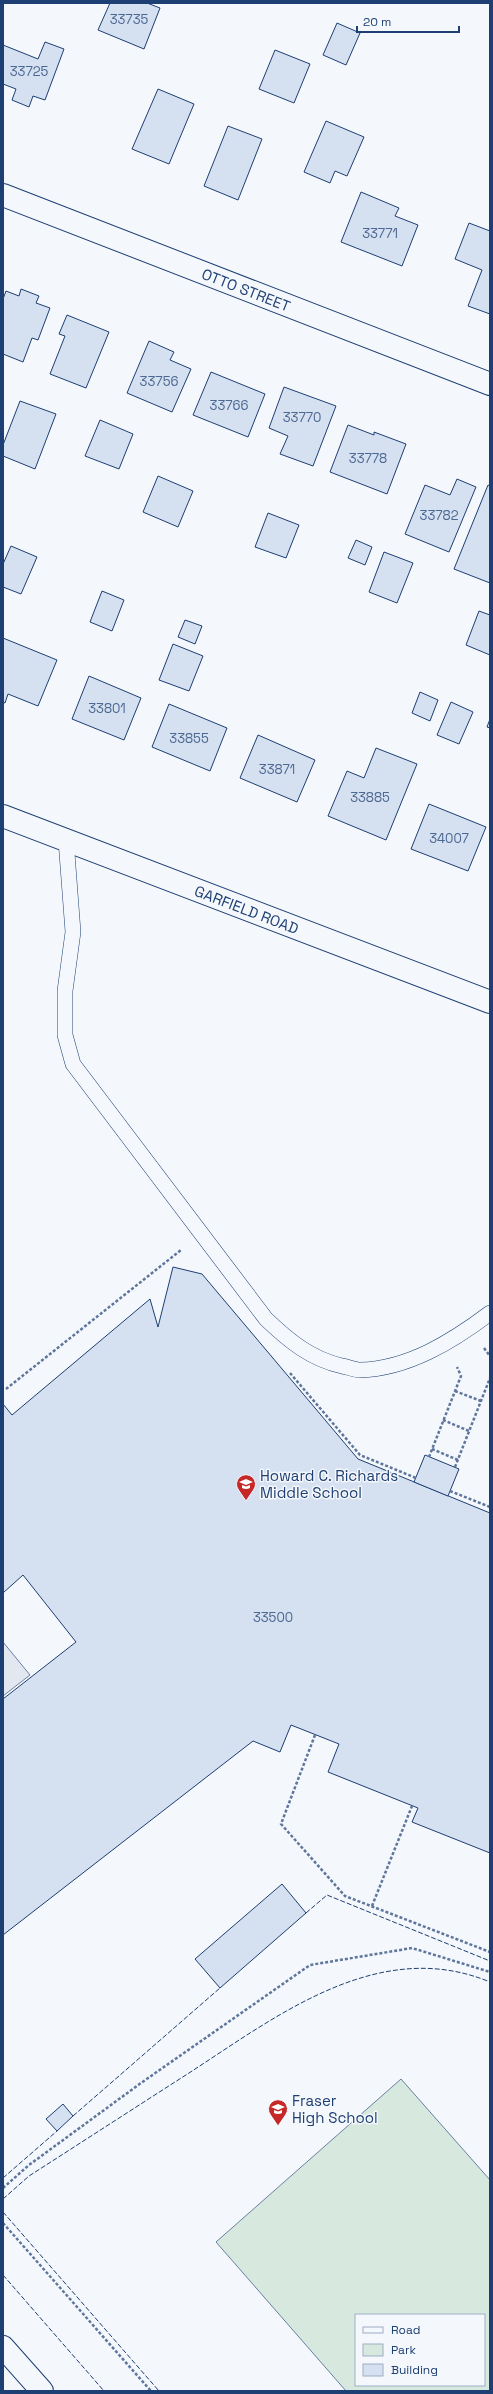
<svg xmlns="http://www.w3.org/2000/svg" width="493" height="2394" font-family="'Space Grotesk',sans-serif">
  <style>
    .green { fill: #d7e8df; stroke: #687fa3; fill-rule: evenodd }
    .parking { fill: #e3e8f0; stroke: #687fa3 }
    .building { fill: #d5e0f0; stroke: #1d3f73 }
    .lines { fill: none; stroke-linecap: round; stroke-linejoin: round }
    .service-casing { stroke: #1d3f73; stroke-width: 16 }
    .minor-casing { stroke: #1d3f73; stroke-width: 24 }
    .secondary-casing { stroke: #1d3f73; stroke-width: 24 }
    .path { stroke: #5e769c; stroke-width: 2.5; stroke-dasharray: 3 2; stroke-linecap: butt }
    .service { stroke: #f4f7fb; stroke-width: 15 }
    .minor { stroke: #f4f7fb; stroke-width: 22 }
    .secondary { stroke: #f4f7fb; stroke-width: 22 }
    .fence { stroke: #1d3f73; stroke-width: 1; stroke-dasharray: 5 2; stroke-linecap: butt }
    .labels { text-anchor: middle; dominant-baseline: central; stroke-width: 3; stroke-linejoin: round; paint-order: stroke }
    .number-label { font-size: 13px; fill: #4b6792 }
    .street-label { font-size: 15px; fill: #1d3f73; stroke: #f4f7fb }
    .poi-label { font-size: 15px; fill: #1d3f73; stroke: #f4f7fb; text-anchor: start }
  </style>
  <rect width="100%" height="100%" fill="#f4f7fb"/>
  <path class="green" d="M401 2079 490 2180V2391H346L216 2242ZM356 2315H484V2385H356Z"/>
  <path class="parking" d="M3 1642 30 1675 3 1696Z"/>
  <g class="building">
    <path d="M110 3H147L160 8 144 49 98 30Z"/>
    <path d="M337 23 360 33 346 65 323 55Z"/>
    <path d="M45 42 64 49 45 100 33 96 29 107 12 100 16 89 3 84V45L38 59Z"/>
    <path d="M275 50 310 64 294 103 259 89Z"/>
    <path d="M158 89 194 104 169 164 132 149Z"/>
    <path d="M326 121 364 137 347 176 335 171 330 183 304 172Z"/>
    <path d="M228 126 262 139 238 200 204 186Z"/>
    <path d="M361 192 399 208 395 216 418 225 402 266 341 242Z"/>
    <path d="M469 223 490 231V314L468 306 482 270 455 259Z"/>
    <path d="M21 289 39 296 36 303 50 308 38 340 32 338 23 362 3 354V299L6 291 19 296Z"/>
    <path d="M67 315 109 332 86 388 50 374 65 336 59 334Z"/>
    <path d="M149 341 174 352 170 360 191 369 172 412 127 393Z"/>
    <path d="M211 372 265 394 248 437 193 415Z"/>
    <path d="M284 387 336 406 313 466 280 454 288 436 269 428Z"/>
    <path d="M20 401 56 414 35 469 3 456V445Z"/>
    <path d="M100 420 133 434 119 469 85 456Z"/>
    <path d="M348 425 374 435V432L406 444 387 494 330 472Z"/>
    <path d="M158 476 193 491 178 527 143 512Z"/>
    <path d="M457 479 476 487 449 552 405 534 425 485 450 495Z"/>
    <path d="M488 485 490 486V583L454 569Z"/>
    <path d="M268 513 299 525 286 558 255 547Z"/>
    <path d="M356 540 372 547 365 565 348 558Z"/>
    <path d="M11 546 37 557 21 594 3 587V564Z"/>
    <path d="M384 552 413 563 397 603 369 592Z"/>
    <path d="M102 591 124 600 112 631 90 622Z"/>
    <path d="M479 611 490 615V655L466 645Z"/>
    <path d="M185 620 202 626 195 644 178 637Z"/>
    <path d="M3 638 57 660 38 706 8 694 5 703 3 702Z"/>
    <path d="M173 644 203 656 189 691 159 680Z"/>
    <path d="M89 676 141 698 124 740 72 719Z"/>
    <path d="M420 692 438 700 430 721 412 713Z"/>
    <path d="M451 702 473 712 459 744 437 735Z"/>
    <path d="M169 704 227 728 210 771 152 747Z"/>
    <path d="M490 719V728L487 727Z"/>
    <path d="M258 735 315 760 297 802 240 778Z"/>
    <path d="M376 748 417 764 386 840 328 816 347 771 364 778Z"/>
    <path d="M429 804 486 827 468 871 411 849Z"/>
    <path d="M173 1267 202 1274 358 1459 490 1513V1853L412 1822 418 1808 328 1772 339 1744 291 1725 280 1752 253 1741 3 1935V1699L76 1642 23 1575 3 1593V1404L12 1415 150 1299 158 1327Z"/>
    <path d="M425 1455 459 1469 448 1496 414 1482Z"/>
    <path d="M282 1884 306 1913 220 1988 195 1959Z"/>
    <path d="M63 2104 73 2116 57 2131 46 2119Z"/>
  </g>
  <g class="lines">
    <g class="service-casing">
      <path id="service" d="M66 840 73 932 65 991V1035L73 1064 266 1319C289 1341 311 1359 342 1366 348 1367 355 1370 360 1370 408 1369 453 1341 490 1313"/>
    </g>
    <g class="minor-casing">
      <g id="minor">
        <path id="s1" d="M3 195 490 384"/>
        <path d="M3 2347 42 2391"/>
      </g>
    </g>
    <g class="secondary-casing">
      <g id="secondary">
        <path id="s2" d="M3 816 490 1002"/>
      </g>
    </g>
    <g class="path">
      <path d="M484 1348 490 1356"/>
      <path d="M290 1373 360 1455 416 1478"/>
      <path d="M6 1389 181 1250"/>
      <path d="M455 1391 481 1401"/>
      <path d="M443 1420 469 1431"/>
      <path d="M432 1449 458 1460"/>
      <path d="M429 1457 461 1376 457 1367"/>
      <path d="M455 1467 490 1378"/>
      <path d="M450 1491 490 1507"/>
      <path d="M315 1735 281 1824 345 1896 490 1952"/>
      <path d="M372 1906 412 1806"/>
      <path d="M3 2188 29 2165 141 2083 310 1965 412 1948 490 1972"/>
      <path d="M3 2223 151 2391"/>
    </g>
    <use href="#service" class="service"/>
    <use href="#minor" class="minor"/>
    <use href="#secondary" class="secondary"/>
    <g class="fence">
      <path d="M306 1913 327 1895 490 1961"/>
      <path d="M73 2116 220 1988"/>
      <path d="M3 2178 57 2131"/>
      <path d="M3 2199 29 2176C82 2142 136 2107 189 2073 277 2016 379 1936 490 1982"/>
      <path d="M3 2212 159 2391"/>
      <path d="M3 2275 104 2391"/>
    </g>
  </g>
  <defs>
    <g id="school-pin" transform="scale(1)"><path d="M0 17L-7.5 6A9.5 9.5 0 1 1 7.5 6Z" fill="#c62828" stroke="#f4f7fb"/><path d="M0-5L7-2L0 1L-7-2ZM-4 1L0 2.5L4 1V4Q0 6-4 4Z" fill="#fff"/></g>
  </defs>
  <g fill-rule="evenodd">
    <use href="#school-pin" x="246" y="1484"/>
    <use href="#school-pin" x="278" y="2109"/>
  </g>
  <g class="labels">
    <g class="number-label">
      <text x="129" y="19">33735</text>
      <text x="29" y="71">33725</text>
      <text x="380" y="233">33771</text>
      <text x="159" y="381">33756</text>
      <text x="229" y="405">33766</text>
      <text x="302" y="417">33770</text>
      <text x="368" y="458">33778</text>
      <text x="439" y="515">33782</text>
      <text x="107" y="708">33801</text>
      <text x="189" y="738">33855</text>
      <text x="277" y="769">33871</text>
      <text x="370" y="797">33885</text>
      <text x="449" y="838">34007</text>
      <text x="273" y="1617">33500</text>
    </g>
    <g class="street-label">
      <text stroke="none"><textPath href="#s1" startOffset="261">OTTO STREET</textPath></text>
      <text stroke="none"><textPath href="#s2" startOffset="261">GARFIELD ROAD</textPath></text>
    </g>
    <g class="poi-label">
      <text x="260" y="1475">Howard C. Richards<tspan x="260" dy="17">Middle School</tspan></text>
      <text x="292" y="2100">Fraser<tspan x="292" dy="17">High School</tspan></text>
    </g>
  </g>
  <rect width="493" height="2394" fill="none" stroke="#1d3f73" stroke-width="8"/>
  <rect x="355" y="2314" width="130" height="72" fill="#f4f7fb" stroke="#9eadc5"/>
  <rect x="363" y="2327" width="20" height="6" fill="#f4f7fb" stroke="#9eadc5"/>
  <text x="391" y="2334" font-size="12" fill="#1d3f73">Road</text>
  <rect x="363" y="2344" width="20" height="12" fill="#d7e8df" stroke="#9eadc5"/>
  <text x="391" y="2354" font-size="12" fill="#1d3f73">Park</text>
  <rect x="363" y="2364" width="20" height="12" fill="#d5e0f0" stroke="#9eadc5"/>
  <text x="391" y="2374" font-size="12" fill="#1d3f73">Building</text>
  <path d="M357 26v6h102v-6" fill="none" stroke="#1d3f73" stroke-width="2"/>
  <text x="363" y="26" font-size="12" fill="#1d3f73" stroke="#f4f7fb" stroke-width="3" paint-order="stroke">20 m</text>
</svg>
